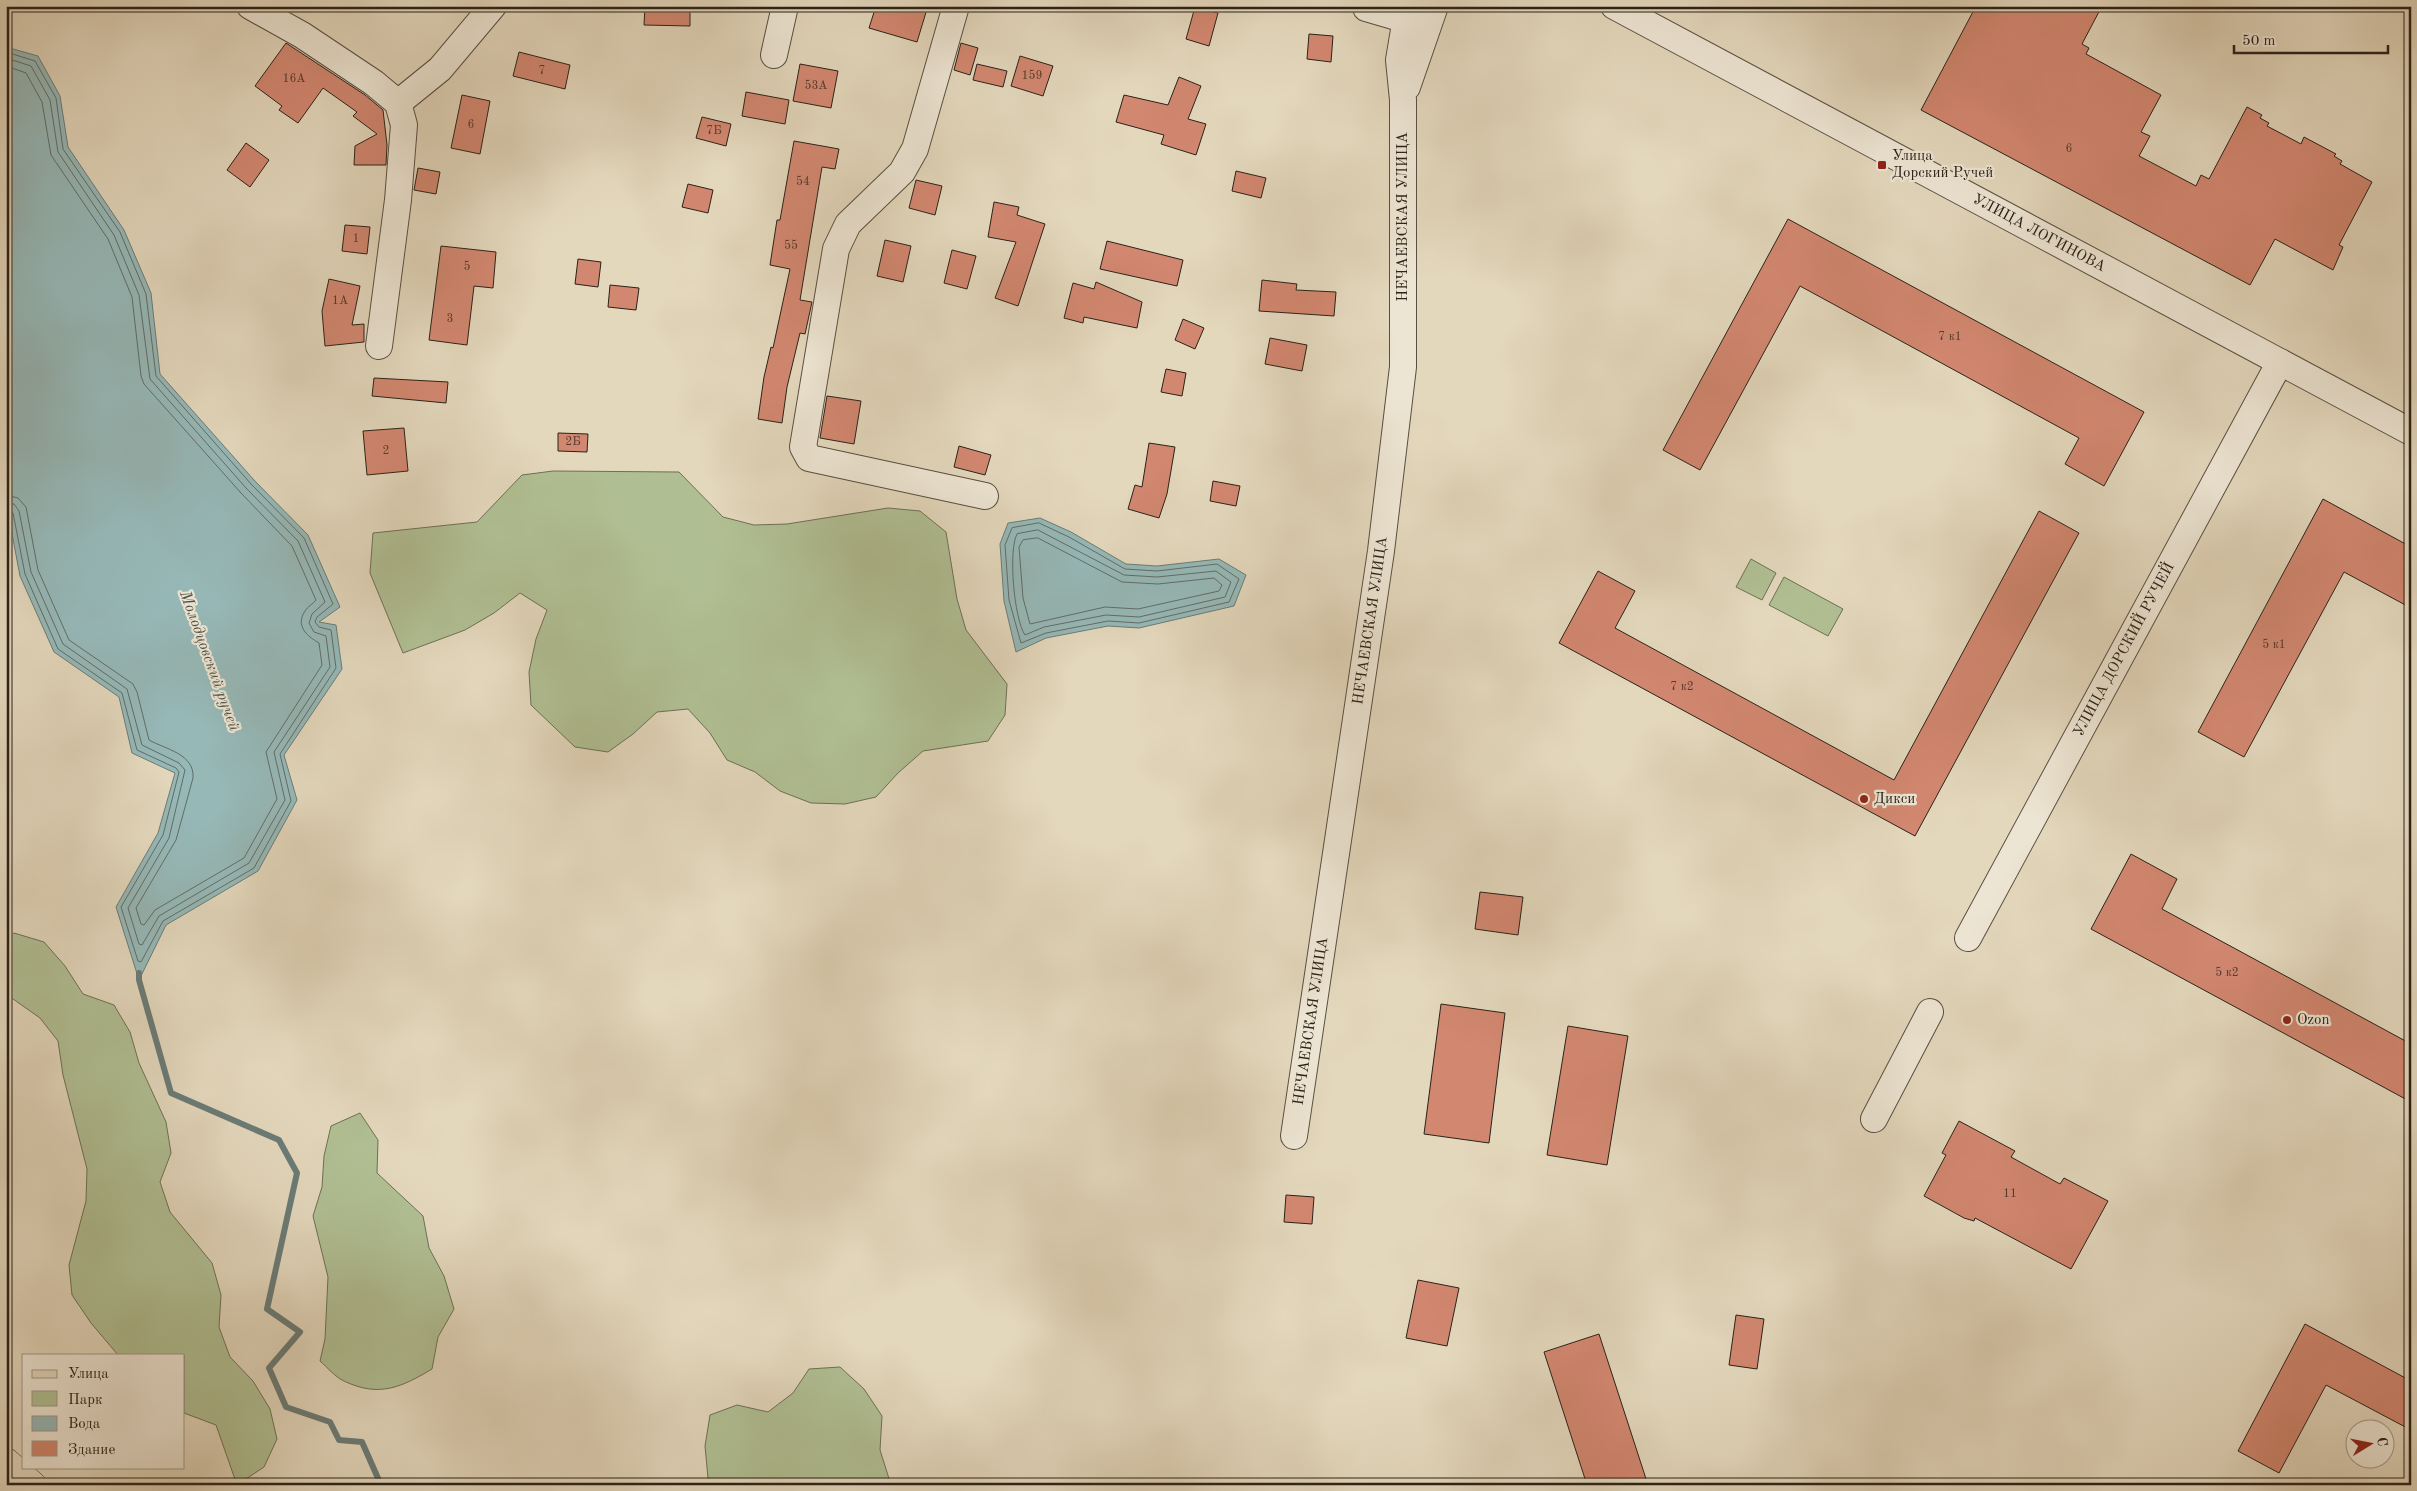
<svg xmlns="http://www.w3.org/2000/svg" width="2417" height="1491" font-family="'Old Standard TT',serif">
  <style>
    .green { fill: #b0bf93; stroke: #6d7056 }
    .water { fill: #96b8b7; stroke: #6b7c77 }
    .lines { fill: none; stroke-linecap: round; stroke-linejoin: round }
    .shore { stroke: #606d68; stroke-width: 1 }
    .stream { stroke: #6b7c77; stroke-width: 6 }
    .building { fill: #d28770; stroke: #2a2218 }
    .minor-casing { stroke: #584f41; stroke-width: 28 }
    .major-casing { stroke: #2a2218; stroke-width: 29 }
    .minor { stroke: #ede5d3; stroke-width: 26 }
    .major { stroke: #e3d7bc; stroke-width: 28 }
    .poi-dot { fill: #8f2418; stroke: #ede5d3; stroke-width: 2 }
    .labels { text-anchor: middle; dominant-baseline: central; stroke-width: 4.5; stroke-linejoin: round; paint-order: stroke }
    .number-label { font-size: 12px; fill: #543b2e }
    .poi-label { font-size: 15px; fill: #2a2218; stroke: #ede5d3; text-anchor: start }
    .street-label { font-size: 15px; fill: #2a2218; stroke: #ede5d3 }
    .water-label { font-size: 16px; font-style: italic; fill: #4a4f48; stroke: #ede5d3 }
  </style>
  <rect width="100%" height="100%" fill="#e3d7bc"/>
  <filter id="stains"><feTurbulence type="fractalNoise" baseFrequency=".004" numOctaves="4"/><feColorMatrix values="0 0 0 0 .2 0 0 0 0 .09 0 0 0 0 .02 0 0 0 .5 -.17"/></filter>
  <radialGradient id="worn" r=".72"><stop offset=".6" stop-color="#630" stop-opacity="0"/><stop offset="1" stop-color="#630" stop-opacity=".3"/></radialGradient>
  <g class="green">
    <path d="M553 471 679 472 723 517 754 525 787 524 888 508 920 511 946 532 957 599 966 630 1007 684 1005 715 988 741 923 751 898 773 876 797 845 804 811 803 780 791 755 772 727 760 710 733 688 709 657 712 633 734 608 752 575 747 531 705 529 672 536 639 547 610 520 593 494 613 465 630 403 653 370 573 373 533 477 522 522 475Z"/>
    <path d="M1751 559 1776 573 1762 600 1736 587Z"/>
    <path d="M1784 577 1843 609 1828 636 1769 605Z"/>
    <path d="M14 933 44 942 65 966 83 994 114 1005 130 1032 139 1063 166 1122 171 1153 160 1182 170 1212 212 1263 221 1295 219 1327 230 1357 253 1381 270 1409 277 1439 264 1467 237 1485 216 1425 184 1413V1355H118L91 1323 72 1295 69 1265 86 1201 87 1169 63 1075 58 1041 40 1018 6 994V939Z"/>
    <path d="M360 1113 378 1140 377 1173 423 1216 429 1248 444 1276 454 1309 438 1337 432 1369C402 1387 379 1398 344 1381 335 1377 327 1367 320 1361L325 1339 328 1277 313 1216 322 1187 324 1156 331 1126Z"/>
    <path d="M840 1367 864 1389 882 1416 880 1450 891 1485H707L708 1478 705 1446 710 1415 737 1405 768 1412 793 1393 809 1369Z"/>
  </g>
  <g class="water">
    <path d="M6 47 38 56 60 96 68 147 124 230 151 293 160 374 254 480 308 535 340 607 319 622 336 625 342 669 284 755 297 800 258 871 166 925 139 980 116 907 158 833 175 773 132 753 119 697 54 652 20 576 6 502Z"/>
    <path d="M1040 518 1071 532 1126 564 1157 566 1219 559 1246 575 1234 606 1139 628 1108 626 1046 638 1016 652 1004 601 1000 544 1008 523Z"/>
  </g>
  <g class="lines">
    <g class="shore">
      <path d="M6 52 35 61 56 98 63 149 120 232 146 294 156 376 251 484 304 538 333 604 317 617 315 622 319 627 331 630 336 668 280 754 291 801 254 868 163 921 141 962 138 961 121 907 163 835 179 772 176 768 137 750 122 693 58 649 25 574 13 513 6 509"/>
      <path d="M6 58 31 66 50 100 58 152 114 235 139 295 150 379 246 488 298 541 325 602 312 614 309 623 314 632 326 636 330 667 274 752 285 800 249 863 159 916 142 945 139 944 128 908 169 838 185 770 179 763 142 745 127 689 63 644 31 572 19 511 14 504 6 503"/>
      <path d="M6 66 26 73 42 102 51 155 108 239 132 297 141 376 144 384 241 493 292 546 316 600C313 604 308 606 305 611 295 626 307 636 319 643L322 665 266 752 277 799 244 858 155 910 144 925 141 924 136 908 176 840 193 778C195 754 165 749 149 740L137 692 133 684 69 640 38 570 26 507 18 498 6 495"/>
      <path d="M1039 523 1069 537 1125 569 1157 571 1217 564 1239 579 1229 602 1139 623 1108 621 1046 633 1021 643 1009 600 1005 545 1012 528Z"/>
      <path d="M1038 530 1124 575 1157 577 1216 571 1231 582 1225 597 1139 617 1106 615 1044 627 1025 635C1014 619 1008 550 1017 534Z"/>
      <path d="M1038 538 1122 582 1158 584 1214 578 1222 585 1219 591 1138 609 1105 607 1030 624 1023 598 1019 547 1023 540Z"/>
    </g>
    <path class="stream" d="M139 973V980L171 1093 279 1140 297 1173 267 1309 300 1332 269 1368 286 1407 330 1422 339 1440 362 1442 381 1485"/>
  </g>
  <g class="building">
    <path d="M645 6H690V26L644 25Z"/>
    <path d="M876 6H917L927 9 917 42 869 28Z"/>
    <path d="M1976 6H2102L2082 44 2089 48 2086 54 2161 95 2141 132 2150 136 2139 156 2196 186 2201 175 2209 179 2247 107 2262 115 2260 118 2269 123 2267 126 2301 144 2304 137 2336 154 2334 156 2342 161 2340 164 2372 182 2339 245 2343 247 2333 270 2275 239 2250 285 1921 110Z"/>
    <path d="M1195 7 1218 13 1209 46 1186 39Z"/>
    <path d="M1309 34 1333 36 1331 62 1307 59Z"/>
    <path d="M286 43 365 95 383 110 387 145 386 165H354L355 146 377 134 353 116 357 112 323 88 298 123 279 110 282 106 255 86Z"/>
    <path d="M961 43 978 48 970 75 954 70Z"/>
    <path d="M519 52 570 65 565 89 513 76Z"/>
    <path d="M1020 56 1053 66 1043 96 1011 86Z"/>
    <path d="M800 64 838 71 831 108 793 101Z"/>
    <path d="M977 64 1007 71 1003 87 973 80Z"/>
    <path d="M1179 77 1201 86 1188 119 1206 124 1196 155 1161 144 1164 135 1116 122 1124 95 1168 105Z"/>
    <path d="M746 92 789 100 785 124 742 116Z"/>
    <path d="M462 95 490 101 480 154 451 148Z"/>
    <path d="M702 117 731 124 726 146 696 138Z"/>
    <path d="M794 141 839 149 835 169 822 167 800 300 812 302 805 334 800 333 787 387 782 423 758 419 764 377 771 347 773 348 790 269 770 265 777 220H780Z"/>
    <path d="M246 143 269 160 250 187 227 170Z"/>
    <path d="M418 168 440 172 436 194 414 190Z"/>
    <path d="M1236 171 1266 178 1261 198 1232 191Z"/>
    <path d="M916 180 942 186 935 215 909 208Z"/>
    <path d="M688 184 713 190 708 213 682 207Z"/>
    <path d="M994 202 1019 207 1017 215 1045 224 1018 306 995 298 1016 242 988 237Z"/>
    <path d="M1788 219 2144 412 2104 486 2065 464 2079 438 1800 286 1700 470 1663 450Z"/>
    <path d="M345 225 370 227 367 254 342 251Z"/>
    <path d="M885 240 911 246 903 282 877 276Z"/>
    <path d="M1107 241 1183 260 1177 286 1100 269Z"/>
    <path d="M441 246 496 252 493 288 474 286 467 345 429 340Z"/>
    <path d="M952 250 976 256 967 289 944 283Z"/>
    <path d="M578 259 601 262 598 287 575 284Z"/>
    <path d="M329 279 360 286 352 325 364 324V342L325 346 322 311Z"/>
    <path d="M1262 280 1297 284 1296 290 1336 292 1334 316 1259 311Z"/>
    <path d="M1096 282 1142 302 1137 328 1084 317 1083 323 1064 318 1073 283 1094 289Z"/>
    <path d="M610 285 639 288 636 310 608 307Z"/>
    <path d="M1183 319 1204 328 1195 349 1175 340Z"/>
    <path d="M1270 338 1307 345 1302 371 1265 364Z"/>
    <path d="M1166 369 1186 373 1182 396 1161 392Z"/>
    <path d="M374 378 448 382 446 403 372 396Z"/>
    <path d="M827 396 861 401 854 444 820 438Z"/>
    <path d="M404 428 408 471 367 475 363 431Z"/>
    <path d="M558 433 588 434 587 452 558 451Z"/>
    <path d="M1149 443 1175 447 1167 494 1159 518 1128 509 1135 485 1142 487Z"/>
    <path d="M959 446 991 455 985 475 954 467Z"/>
    <path d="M1213 481 1240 486 1236 506 1210 501Z"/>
    <path d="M2323 499 2411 547V608L2344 572 2244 757 2198 732Z"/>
    <path d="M2039 511 2079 533 1915 836 1559 643 1598 571 1635 591 1615 628 1894 780Z"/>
    <path d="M2131 854 2177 879 2162 909 2411 1044V1102L2091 929Z"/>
    <path d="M1480 892 1523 897 1518 935 1475 929Z"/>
    <path d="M1441 1004 1505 1013 1489 1143 1424 1134Z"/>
    <path d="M1568 1026 1628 1036 1607 1165 1547 1155Z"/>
    <path d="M1959 1121 2015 1151 2011 1157 2060 1184 2064 1178 2108 1201 2071 1269 1975 1218 1974 1221 1964 1218 1924 1196 1946 1155 1942 1153Z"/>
    <path d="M1286 1195 1314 1197 1312 1224 1284 1222Z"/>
    <path d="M1418 1280 1459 1288 1447 1346 1406 1338Z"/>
    <path d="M1736 1315 1764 1319 1757 1369 1729 1365Z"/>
    <path d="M2305 1324 2411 1381V1430L2326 1385 2279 1473 2238 1451Z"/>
    <path d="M1599 1334 1648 1485H1587L1544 1352Z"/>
  </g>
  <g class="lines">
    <g class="minor-casing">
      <g id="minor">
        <path d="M250 6 302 35 374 83 398 103 404 125 398 200 379 346"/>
        <path d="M956 6 915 149 902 172 848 224 836 249 803 447 809 458 985 496"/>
        <path d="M1366 6V8L1414 22"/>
        <path id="s1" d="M1614 6 2411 432"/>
        <path d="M774 55 785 6"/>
        <path d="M1407 87 1435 6"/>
        <path d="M398 103 440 69 493 6"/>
        <path id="s2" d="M1968 938 2280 362"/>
        <path d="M1874 1119 1930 1012"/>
        <path id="s3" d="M1294 1136 1381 551 1403 367V100L1399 60 1408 6"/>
      </g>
    </g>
    <g class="major-casing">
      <path id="major" d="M6 1462 32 1485"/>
    </g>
    <use href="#minor" class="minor"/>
    <use href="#major" class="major"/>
  </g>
  <g class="poi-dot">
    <rect x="1877" y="160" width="10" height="10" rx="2.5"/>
    <circle cx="1864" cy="799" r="5"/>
    <circle cx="2287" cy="1020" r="5"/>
  </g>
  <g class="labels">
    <g class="number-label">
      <text x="542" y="71">7</text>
      <text x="1032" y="76">159</text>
      <text x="294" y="79">16А</text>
      <text x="816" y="86">53А</text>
      <text x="471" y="125">6</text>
      <text x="714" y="131">7Б</text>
      <text x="2069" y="149">6</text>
      <text x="803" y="182">54</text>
      <text x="356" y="239">1</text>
      <text x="791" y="246">55</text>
      <text x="467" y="267">5</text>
      <text x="340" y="301">1А</text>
      <text x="450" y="319">3</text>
      <text x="1950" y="337">7 к1</text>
      <text x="573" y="442">2Б</text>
      <text x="386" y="451">2</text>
      <text x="2274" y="645">5 к1</text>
      <text x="1682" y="687">7 к2</text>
      <text x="2227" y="973">5 к2</text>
      <text x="2010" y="1194">11</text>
    </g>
    <g class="poi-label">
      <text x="1892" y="156">Улица<tspan x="1892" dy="17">Дорский Ручей</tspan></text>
      <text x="1874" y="799">Дикси</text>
      <text x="2297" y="1020">Ozon</text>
    </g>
    <g class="street-label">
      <text transform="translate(1403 217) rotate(-90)">НЕЧАЕВСКАЯ УЛИЦА</text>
      <text stroke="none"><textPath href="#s1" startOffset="482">УЛИЦА ЛОГИНОВА</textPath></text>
      <text stroke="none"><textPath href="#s3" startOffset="521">НЕЧАЕВСКАЯ УЛИЦА</textPath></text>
      <text stroke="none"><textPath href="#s2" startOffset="328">УЛИЦА ДОРСКИЙ РУЧЕЙ</textPath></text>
      <text stroke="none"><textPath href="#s3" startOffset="116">НЕЧАЕВСКАЯ УЛИЦА</textPath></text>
    </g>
    <g class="water-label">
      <text transform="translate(209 661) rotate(70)">Молодцовский ручей</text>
    </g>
  </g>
  <rect width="2417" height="1491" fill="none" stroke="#e3d7bc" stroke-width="25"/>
  <rect x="8" y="8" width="2402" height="1476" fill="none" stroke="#2a2218" stroke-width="2.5"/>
  <rect x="12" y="12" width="2392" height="1466" fill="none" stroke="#2a2218"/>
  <rect x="22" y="1354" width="162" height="115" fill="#ede5d3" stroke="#9f9788"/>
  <rect x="32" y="1370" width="25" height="8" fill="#e3d7bc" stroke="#9f9788"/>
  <text x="68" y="1378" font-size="15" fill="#2a2218">Улица</text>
  <rect x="32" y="1391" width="25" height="15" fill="#b0bf93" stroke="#9f9788"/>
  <text x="68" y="1404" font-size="15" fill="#2a2218">Парк</text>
  <rect x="32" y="1416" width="25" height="15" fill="#96b8b7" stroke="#9f9788"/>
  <text x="68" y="1428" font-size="15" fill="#2a2218">Вода</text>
  <rect x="32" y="1441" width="25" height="15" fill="#d28770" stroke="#9f9788"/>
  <text x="68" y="1454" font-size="15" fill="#2a2218">Здание</text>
  <g transform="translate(2370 1444) rotate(80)"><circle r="24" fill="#ede5d3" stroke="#9f9788"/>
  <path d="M0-4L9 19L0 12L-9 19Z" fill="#8f2418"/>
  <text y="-8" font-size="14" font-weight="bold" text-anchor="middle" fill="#2a2218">С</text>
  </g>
  <path d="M2234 45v8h154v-8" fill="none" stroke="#2a2218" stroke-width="2.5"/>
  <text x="2242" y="45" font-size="15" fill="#2a2218" stroke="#ede5d3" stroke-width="4" paint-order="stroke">50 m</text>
  <rect width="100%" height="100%" filter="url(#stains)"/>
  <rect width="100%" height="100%" fill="url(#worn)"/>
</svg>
